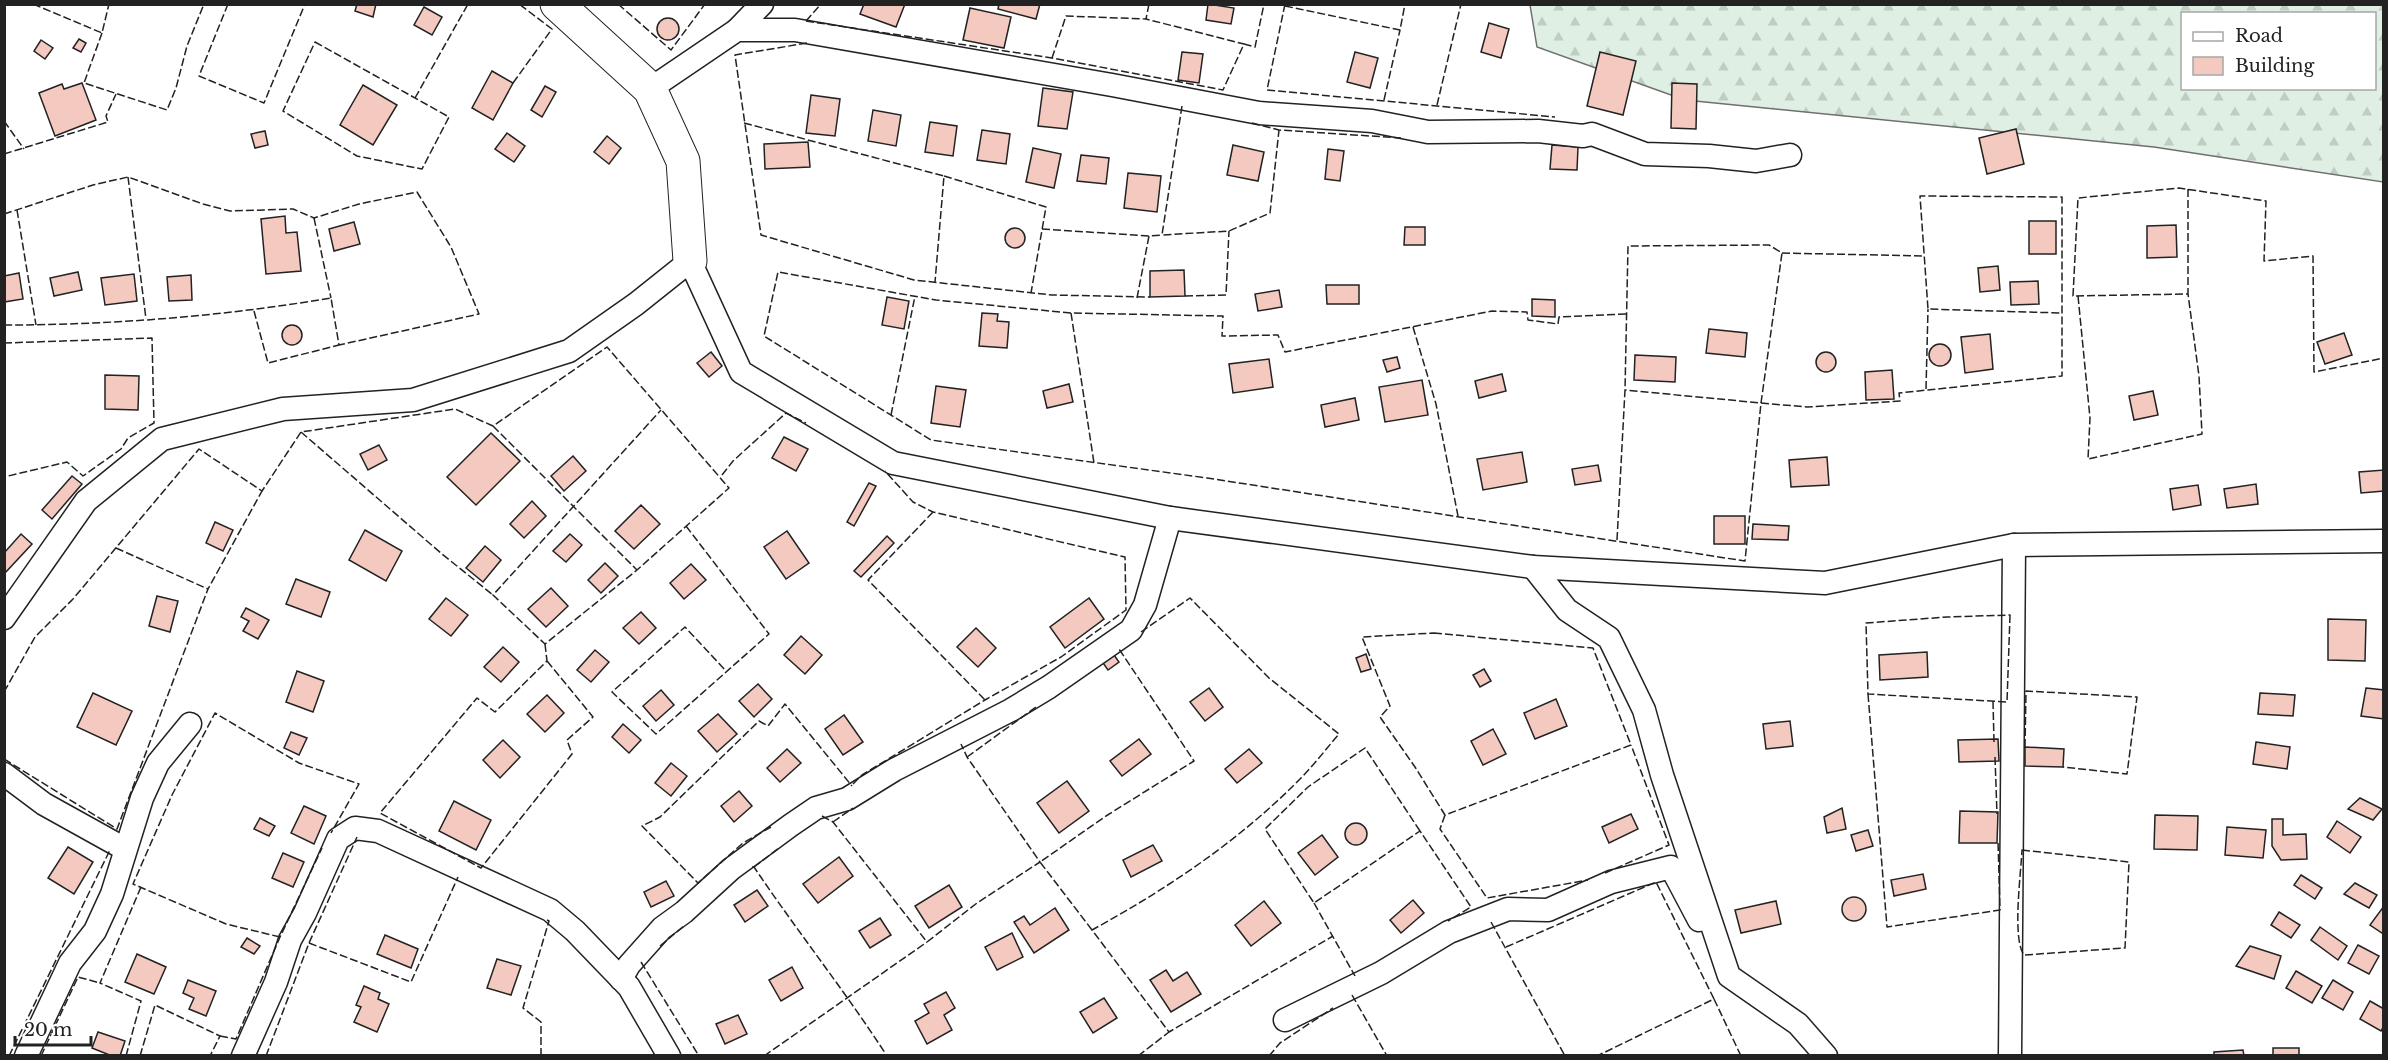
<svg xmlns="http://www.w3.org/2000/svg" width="2388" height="1060" font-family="'Libre Baskerville',serif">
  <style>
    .forest { fill: url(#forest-firs); stroke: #6f6f6f; stroke-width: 1.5; fill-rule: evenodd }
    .building { fill: #f3c9c0; stroke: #222; stroke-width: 1.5 }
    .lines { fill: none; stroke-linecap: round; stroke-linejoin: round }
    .minor-casing { stroke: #222; stroke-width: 25 }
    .secondary-casing { stroke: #222; stroke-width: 35 }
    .minor { stroke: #fff; stroke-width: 22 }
    .secondary { stroke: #fff; stroke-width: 33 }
    .fence { stroke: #222; stroke-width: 1.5; stroke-dasharray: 8 3; stroke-linecap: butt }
  </style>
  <defs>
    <pattern id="forest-firs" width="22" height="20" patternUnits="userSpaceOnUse" patternTransform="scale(1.5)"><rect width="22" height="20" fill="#e0efe3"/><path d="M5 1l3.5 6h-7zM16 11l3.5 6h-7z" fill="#c0cdc2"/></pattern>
  </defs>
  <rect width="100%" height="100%" fill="#fff"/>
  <path class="forest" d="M1530 5H2383V182L2154 147 1685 100 1537 47ZM2182 14H2374V88H2182Z"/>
  <g class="building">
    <path d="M357 4H376L373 17 355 11Z"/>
    <path d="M864 4H905L896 27 860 14Z"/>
    <path d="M999 4H1040L1036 19 998 9Z"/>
    <path d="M1208 4 1234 8 1231 24 1206 20Z"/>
    <path d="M424 7 442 17 432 35 414 25Z"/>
    <path d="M970 8 1011 17 1004 48 963 40Z"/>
    <circle cx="668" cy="29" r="11"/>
    <path d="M1489 23 1509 29 1501 58 1481 52Z"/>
    <path d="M79 39 86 43 81 52 73 48Z"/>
    <path d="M41 40 53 48 45 59 34 51Z"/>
    <path d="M1182 52 1203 54 1199 83 1178 80Z"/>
    <path d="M1355 52 1378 58 1370 88 1347 82Z"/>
    <path d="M1600 52 1636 61 1623 115 1587 106Z"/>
    <path d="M492 71 513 83 493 120 472 108Z"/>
    <path d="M82 83 96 120 55 136 39 93 62 84 64 89Z"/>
    <path d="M1672 83 1697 84 1696 129 1671 128Z"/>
    <path d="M363 85 397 105 373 145 340 125Z"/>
    <path d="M545 86 556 92 542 117 531 110Z"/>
    <path d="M1043 88 1073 92 1067 129 1038 126Z"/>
    <path d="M811 95 840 99 835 136 806 133Z"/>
    <path d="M873 110 901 115 896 146 868 141Z"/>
    <path d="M930 122 957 126 953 156 925 152Z"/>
    <path d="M2016 129 2024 164 1987 174 1979 138Z"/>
    <path d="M982 130 1010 134 1006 164 977 160Z"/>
    <path d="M265 131 268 145 255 148 251 134Z"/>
    <path d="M507 133 525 146 514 162 495 149Z"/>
    <path d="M607 136 621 148 609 164 594 152Z"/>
    <path d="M808 142 810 167 765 169 764 144Z"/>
    <path d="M1233 145 1264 152 1258 181 1227 175Z"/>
    <path d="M1552 145 1578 147 1577 170 1550 169Z"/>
    <path d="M1033 148 1061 154 1054 188 1026 182Z"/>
    <path d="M1328 149 1344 151 1340 181 1325 179Z"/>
    <path d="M1081 155 1109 158 1106 184 1077 181Z"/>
    <path d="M1128 173 1161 176 1157 212 1124 208Z"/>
    <path d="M285 216 286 233 297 232 301 271 266 274 261 219Z"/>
    <rect x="2029" y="221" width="27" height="33"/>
    <path d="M354 222 360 244 334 251 329 229Z"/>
    <path d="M2176 225 2177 257 2147 258V226Z"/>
    <path d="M1405 227H1425V245H1404Z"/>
    <circle cx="1015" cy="238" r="10"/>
    <path d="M1998 266 2000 290 1980 292 1978 268Z"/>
    <path d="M1184 270 1185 296 1150 297V271Z"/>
    <path d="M78 272 82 290 54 296 50 278Z"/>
    <path d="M19 273 23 299 4 302V276Z"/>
    <path d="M134 274 137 301 105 305 101 278Z"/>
    <path d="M191 275 192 300 169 301 167 277Z"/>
    <path d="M2038 281 2039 304 2011 305 2010 282Z"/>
    <path d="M1326 285H1359V304H1327Z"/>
    <path d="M1279 290 1282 307 1258 311 1255 294Z"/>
    <path d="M887 297 909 301 904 329 882 325Z"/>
    <path d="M1532 299 1555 300V317L1532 316Z"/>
    <path d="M982 313 998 314 997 321 1009 322 1007 348 979 346Z"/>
    <circle cx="292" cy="335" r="10"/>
    <path d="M1709 329 1747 333 1745 357 1706 353Z"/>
    <path d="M2344 333 2352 355 2325 364 2317 342Z"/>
    <path d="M1990 334 1993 369 1965 373 1961 337Z"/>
    <circle cx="1940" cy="355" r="11"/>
    <circle cx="1826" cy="362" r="10"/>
    <path d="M711 352 722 366 709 377 697 363Z"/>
    <path d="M1635 355 1676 357 1675 382 1634 380Z"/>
    <path d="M1397 357 1400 368 1387 372 1383 360Z"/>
    <path d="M1269 359 1273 387 1233 393 1229 364Z"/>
    <path d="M1892 370 1894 399 1866 400 1865 372Z"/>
    <path d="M1502 374 1506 391 1479 398 1475 381Z"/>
    <path d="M105 375 139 376 138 410 105 409Z"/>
    <path d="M1422 380 1428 415 1385 422 1379 387Z"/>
    <path d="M1069 384 1073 402 1047 408 1043 391Z"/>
    <path d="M936 386 966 390 960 427 931 423Z"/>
    <path d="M2153 391 2158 415 2134 420 2129 396Z"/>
    <path d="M1355 398 1359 420 1325 427 1321 405Z"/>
    <path d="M491 433 520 461 476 505 447 477Z"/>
    <path d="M784 437 808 449 796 471 772 458Z"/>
    <path d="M379 445 387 460 368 470 360 454Z"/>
    <path d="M1522 452 1527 482 1483 490 1477 459Z"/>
    <path d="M573 456 586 471 564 491 551 476Z"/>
    <path d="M1827 457 1829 485 1791 487 1789 460Z"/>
    <path d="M1598 465 1601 481 1575 485 1572 469Z"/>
    <path d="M2384 470V491L2361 493 2359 472Z"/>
    <path d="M72 476 82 484 52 519 42 510Z"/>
    <path d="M869 483 876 486 854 526 847 522Z"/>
    <path d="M2256 484 2258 504 2227 508 2224 489Z"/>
    <path d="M2198 485 2201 505 2173 510 2170 489Z"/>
    <path d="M532 501 546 516 524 538 510 524Z"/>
    <path d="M641 505 660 524 634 549 615 531Z"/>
    <rect x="1714" y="516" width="31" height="28"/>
    <path d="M215 522 233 530 223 551 206 543Z"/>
    <path d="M1753 524 1789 526 1788 540 1752 539Z"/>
    <path d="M365 530 402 551 386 581 349 560Z"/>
    <path d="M787 531 809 563 786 579 764 547Z"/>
    <path d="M21 534 32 544 4 574V553Z"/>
    <path d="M570 534 582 545 566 562 553 551Z"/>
    <path d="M887 536 894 543 861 577 854 571Z"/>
    <path d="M485 546 501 560 483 582 466 568Z"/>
    <path d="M605 563 618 576 601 593 588 580Z"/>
    <path d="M691 564 706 580 684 599 670 583Z"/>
    <path d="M296 579 330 592 321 617 286 604Z"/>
    <path d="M551 588 568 606 546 627 528 609Z"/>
    <path d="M157 596 178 601 170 632 149 626Z"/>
    <path d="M446 598 468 615 451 636 429 619Z"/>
    <path d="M1089 598 1104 619 1065 648 1050 627Z"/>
    <path d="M246 608 269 620 258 639 243 631 249 621 241 617Z"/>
    <path d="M641 612 656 628 639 644 623 628Z"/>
    <path d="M2328 619 2366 620 2365 661 2328 660Z"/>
    <path d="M976 628 996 648 978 667 957 647Z"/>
    <path d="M801 636 822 655 805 674 784 655Z"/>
    <path d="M503 647 519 662 501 682 484 667Z"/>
    <path d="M595 650 609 662 591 682 577 670Z"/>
    <path d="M1927 652 1928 677 1880 680 1879 655Z"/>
    <path d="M1366 654 1371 669 1361 672 1356 658Z"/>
    <path d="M1114 655 1119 662 1108 670 1103 663Z"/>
    <path d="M1484 669 1491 681 1480 687 1473 675Z"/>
    <path d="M297 671 324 681 313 712 286 702Z"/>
    <path d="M758 684 772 699 754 717 739 701Z"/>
    <path d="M1209 688 1223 707 1205 721 1190 702Z"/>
    <path d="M2366 688 2384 690V719L2361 716Z"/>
    <path d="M661 690 674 705 656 721 643 706Z"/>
    <path d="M93 693 132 711 116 745 77 727Z"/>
    <path d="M2260 693 2295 695 2293 716 2258 714Z"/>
    <path d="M547 695 564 713 545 732 527 714Z"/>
    <path d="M1556 699 1567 726 1535 739 1524 713Z"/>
    <path d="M718 714 737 734 717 752 698 731Z"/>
    <path d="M844 715 863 742 843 755 825 729Z"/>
    <path d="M1790 721 1793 746 1766 749 1763 724Z"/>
    <path d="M623 724 641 740 629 753 612 737Z"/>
    <path d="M1493 729 1506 754 1483 765 1471 741Z"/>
    <path d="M291 732 307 738 299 755 284 748Z"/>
    <path d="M1139 739 1151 754 1122 776 1110 761Z"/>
    <path d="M1998 739 1999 761 1959 762 1958 740Z"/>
    <path d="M503 740 520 757 500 778 483 760Z"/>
    <path d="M2256 742 2290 747 2287 769 2253 764Z"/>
    <path d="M2025 747 2064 749 2063 767 2025 766Z"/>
    <path d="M787 749 801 763 780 782 767 768Z"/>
    <path d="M1249 749 1262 763 1237 783 1225 769Z"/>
    <path d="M671 763 687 776 671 796 655 783Z"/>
    <path d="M1067 781 1089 811 1059 833 1037 803Z"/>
    <path d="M739 791 752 806 734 822 721 806Z"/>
    <path d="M2360 798 2382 809 2373 820 2348 809Z"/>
    <path d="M454 801 491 820 476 850 439 831Z"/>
    <path d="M304 806 326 816 314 844 291 833Z"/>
    <path d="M1842 808 1846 829 1827 833 1824 817Z"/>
    <path d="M1960 811 1998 812 1997 843H1959Z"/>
    <path d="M1631 814 1638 829 1609 843 1602 827Z"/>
    <path d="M2155 815 2198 816 2197 850 2154 849Z"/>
    <path d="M260 818 275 826 269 836 254 829Z"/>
    <path d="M2272 819H2283V835L2306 834 2307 859 2281 860 2272 846Z"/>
    <path d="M2337 821 2361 837 2350 853 2327 837Z"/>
    <circle cx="1356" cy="834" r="11"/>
    <path d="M2227 827 2266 830 2263 858 2225 855Z"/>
    <path d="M1868 830 1873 846 1856 851 1851 835Z"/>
    <path d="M1322 835 1338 857 1315 875 1298 853Z"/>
    <path d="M1153 845 1162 861 1131 877 1123 860Z"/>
    <path d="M68 847 93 862 74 894 48 878Z"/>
    <path d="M283 853 304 862 293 887 272 878Z"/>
    <path d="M839 857 853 876 818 903 803 884Z"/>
    <path d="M1923 874 1926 889 1894 896 1891 880Z"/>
    <path d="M2301 875 2322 888 2315 899 2294 885Z"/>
    <path d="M666 881 674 896 651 907 644 892Z"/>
    <path d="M2355 883 2377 895 2369 908 2344 894Z"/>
    <path d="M949 885 962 907 929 928 915 906Z"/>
    <path d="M757 890 768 906 745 922 734 905Z"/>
    <circle cx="1854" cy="909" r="12"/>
    <path d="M1413 900 1424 913 1401 933 1390 920Z"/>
    <path d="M1264 901 1281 923 1251 946 1235 925Z"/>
    <path d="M1776 901 1781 924 1741 933 1735 910Z"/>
    <path d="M2384 906V931L2382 933 2370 925Z"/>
    <path d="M1055 908 1069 930 1034 953 1014 922 1024 916 1030 925Z"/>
    <path d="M2279 912 2300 925 2291 938 2271 925Z"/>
    <path d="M880 918 891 935 870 948 859 931Z"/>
    <path d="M2320 927 2347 946 2338 960 2311 940Z"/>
    <path d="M1012 933 1023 957 997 970 985 947Z"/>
    <path d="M385 935 418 949 411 968 377 954Z"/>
    <path d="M247 938 260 946 254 954 241 947Z"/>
    <path d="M2358 945 2379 956 2369 974 2348 963Z"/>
    <path d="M2250 946 2281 956 2274 979 2236 966Z"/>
    <path d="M137 954 166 967 154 994 125 982Z"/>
    <path d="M497 959 521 966 511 995 487 988Z"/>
    <path d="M792 967 803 988 781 1001 769 980Z"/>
    <path d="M1166 970 1173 981 1187 972 1201 994 1171 1012 1150 980Z"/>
    <path d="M2296 971 2322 986 2312 1003 2286 988Z"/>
    <path d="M188 980 216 991 206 1016 189 1009 194 998 183 993Z"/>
    <path d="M2333 980 2353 992 2343 1010 2322 998Z"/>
    <path d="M364 986 380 993 378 999 389 1004 377 1032 354 1022 361 1007 356 1005Z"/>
    <path d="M946 992 955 1008 944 1015 952 1030 927 1044 915 1021 929 1013 924 1004Z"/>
    <path d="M1104 998 1117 1018 1093 1033 1080 1012Z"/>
    <path d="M2370 1001 2384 1009V1026L2381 1031 2360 1019Z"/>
    <path d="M738 1015 747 1034 725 1044 716 1024Z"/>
    <path d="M98 1032 125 1041 120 1056H112L92 1048Z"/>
    <rect x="2273" y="1048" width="26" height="8"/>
    <path d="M2243 1050 2244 1056H2214V1052Z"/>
  </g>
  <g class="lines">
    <g class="minor-casing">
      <g id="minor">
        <path d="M737 30 762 4"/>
        <path d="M650 89 737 30H795L1112 85 1259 113 1372 121 1428 132 1538 131 1583 136 1592 134 1645 154 1709 156 1756 161 1790 155"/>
        <path d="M1533 567 1567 610 1609 638 1644 710 1662 775 1729 976 1798 1024 1826 1056"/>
        <path d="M4 618 86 501 162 439 283 409 413 400 569 351 636 304 690 261 741 372 893 463 1170 518 1533 567 1825 583 2014 545 2384 541"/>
        <path d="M4 774 44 804 125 849"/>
        <path d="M621 979 629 965 662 928 684 912 731 869 791 825 816 808 847 799 894 770 1011 710 1049 687 1131 630 1145 605 1170 518"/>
        <path d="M1285 1020 1381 973 1449 932 1508 909 1548 910 1611 882 1671 867 1699 920"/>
        <path d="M26 1056 70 963 95 931 112 894 142 798 158 763 190 724"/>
        <path d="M243 1056 276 982 290 940 305 913 338 839 355 828 378 831 550 910 575 931 629 987 669 1056"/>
        <path d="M2010 1056 2014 545"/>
      </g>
    </g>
    <g class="secondary-casing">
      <path id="secondary" d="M557 4 650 89 683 161 690 261"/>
    </g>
    <use href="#minor" class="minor"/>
    <use href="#secondary" class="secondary"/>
    <g class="fence">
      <path d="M33 4 102 33 109 4"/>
      <path d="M228 4 199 76 264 103 305 4"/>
      <path d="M618 4 671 50 705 4"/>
      <path d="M1149 4 1146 19 1244 44"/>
      <path d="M1285 4 1267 90 1555 117"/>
      <path d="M1285 6 1400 30 1405 4"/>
      <path d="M806 21 1052 58 1223 90 1244 44 1255 47 1264 4"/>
      <path d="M806 21 821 4"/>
      <path d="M102 33 84 83 167 110 176 88 187 46 204 4"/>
      <path d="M315 42 449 117 422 169 357 156 283 111Z"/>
      <path d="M807 43 735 55 761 235 914 280 1052 295 1150 297"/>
      <path d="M1052 58 1066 16 1146 19"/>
      <path d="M513 83 552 29 519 4"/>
      <path d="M415 98 468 4"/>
      <path d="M1384 100 1400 30"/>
      <path d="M1437 105 1461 4"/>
      <path d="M1182 106 1162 235 1229 231 1270 213 1279 130"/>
      <path d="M4 121 24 149"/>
      <path d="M744 123 944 176 935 282"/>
      <path d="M1252 123 1279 130 1401 138"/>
      <path d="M4 154 108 122 106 116 116 94"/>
      <path d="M944 176 1046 207 1031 293"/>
      <path d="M128 177 146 319"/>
      <path d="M2188 189V294L2073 296 2078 198 2179 188 2266 201 2264 261 2313 256 2314 372 2384 358"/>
      <path d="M17 210 36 325"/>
      <path d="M4 214 93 185 128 177 203 204 230 211 293 209 314 218 359 204 417 192 451 247 479 314 339 345 331 298C224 316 113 325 4 325"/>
      <path d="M314 218 331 298"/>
      <path d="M1042 229 1149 236"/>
      <path d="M1782 253 1924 256"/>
      <path d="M1185 296 1226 295 1229 231"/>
      <path d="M2078 296 2090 418 2088 459 2202 434 2199 376 2188 294"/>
      <path d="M1137 298 1149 236 1162 235"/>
      <path d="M254 311 268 363 339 345"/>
      <path d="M1071 313 1094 463"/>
      <path d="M1626 314 1559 317 1558 324 1528 320 1527 312 1492 311 1285 352 1278 335 1222 336 1223 316 1071 313 936 300 778 272 764 336 931 440 1207 478 1745 561 1761 403 1807 407 1900 401 1899 393 2062 376V197L1920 196 1928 309 2061 313"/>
      <path d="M1413 327 1436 404 1458 516"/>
      <path d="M4 343 152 338 154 423 128 438 121 449 83 476 67 462 4 477"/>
      <path d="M1926 389 1928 309"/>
      <path d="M891 415 915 296"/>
      <path d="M493 426 637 570"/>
      <path d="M301 432 442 554 493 595"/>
      <path d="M722 475 733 461 786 413 806 423"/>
      <path d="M933 512 868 580 985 700"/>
      <path d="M686 526 769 634 656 734 612 692 685 627 727 672"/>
      <path d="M1617 540 1625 390 1628 246 1769 245 1782 253 1761 403 1625 390"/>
      <path d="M116 548 208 589"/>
      <path d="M2010 615 2007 702 1868 694 1866 623 1947 617Z"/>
      <path d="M1141 632 1190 598 1269 678 1339 734C1326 749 1314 765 1300 779 1240 840 1167 889 1092 930L1169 1032 1333 936"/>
      <path d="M1434 633 1593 648 1631 745 1445 815 1415 767 1380 717 1390 706 1362 637Z"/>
      <path d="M545 644 547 661 495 712 477 698 380 813 481 868 572 754 567 740 593 717 547 661"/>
      <path d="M4 692 35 637 73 599 199 449 262 491 301 432 455 409 493 426 607 347 729 488 637 570 545 644 493 595 661 410"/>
      <path d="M1868 694 1887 927 2000 910 1998 841"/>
      <path d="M1993 701 1994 742"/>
      <path d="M2025 747 2026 691 2137 697 2127 774 2063 767"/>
      <path d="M967 757 1036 707"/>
      <path d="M1995 757 1997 814"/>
      <path d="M4 759 117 829 208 589 262 491"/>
      <path d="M853 784 862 775 985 700 1061 657 1126 610 1125 557 933 512 913 502 885 471"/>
      <path d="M1445 815 1440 829 1487 898 1588 880"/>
      <path d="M822 816 833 822 927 942 977 903 1040 862 967 757 961 744"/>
      <path d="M833 822 853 808"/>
      <path d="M771 827 743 843 698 883 642 826 660 817 759 721 768 726 785 704 852 786"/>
      <path d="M1420 831 1365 748 1308 787 1265 829 1314 903 1420 831 1471 907 1448 921"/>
      <path d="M2022 850 2129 862 2125 948 2024 955C2012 939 2021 873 2022 850Z"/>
      <path d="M752 867H754C797 931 845 991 887 1056"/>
      <path d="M754 867 779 848"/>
      <path d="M1605 873 1669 845 1631 745"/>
      <path d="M1314 903 1355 976"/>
      <path d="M1491 922 1565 1056"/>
      <path d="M1092 930 1040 862 1106 816 1194 761 1119 649"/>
      <path d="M280 937 226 924 133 884 172 795 215 713 299 763 359 784 331 833"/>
      <path d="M309 943 411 982 458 877"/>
      <path d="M660 946 685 925"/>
      <path d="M1506 947 1656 882 1714 999 1597 1056"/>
      <path d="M641 962 699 1056"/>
      <path d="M1352 995 1387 1056"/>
      <path d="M1714 999 1741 1056"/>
      <path d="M220 1036 236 1039 280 937 322 848"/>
      <path d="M9 1056 109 852 106 850"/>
      <path d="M41 1056 78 977 100 983"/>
      <path d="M126 1056 141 1001 100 983 141 887"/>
      <path d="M140 1056 155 1005 220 1036 210 1056"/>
      <path d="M266 1056 309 943 357 837"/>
      <path d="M541 1056V1022L523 1008 549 921 547 920"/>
      <path d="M764 1056 927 942"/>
      <path d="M1138 1056 1169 1032"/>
      <path d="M1269 1056 1280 1043 1333 1008"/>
    </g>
  </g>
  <rect width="2388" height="1060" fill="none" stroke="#222222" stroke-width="12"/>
  <rect x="2181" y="12" width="195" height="78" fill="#ffffff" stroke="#a7a7a7" stroke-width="1.5"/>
  <rect x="2193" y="32" width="30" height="9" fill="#ffffff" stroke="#a7a7a7" stroke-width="1.5"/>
  <text x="2235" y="42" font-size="18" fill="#222222">Road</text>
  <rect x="2193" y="57" width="30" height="18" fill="#f3c9c0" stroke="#a7a7a7" stroke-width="1.5"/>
  <text x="2235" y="72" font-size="18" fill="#222222">Building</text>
  <path d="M15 1036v9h76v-9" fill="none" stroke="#222222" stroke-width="3"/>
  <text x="24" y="1036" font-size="18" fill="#222222" stroke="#ffffff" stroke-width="4.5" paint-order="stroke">20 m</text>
</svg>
